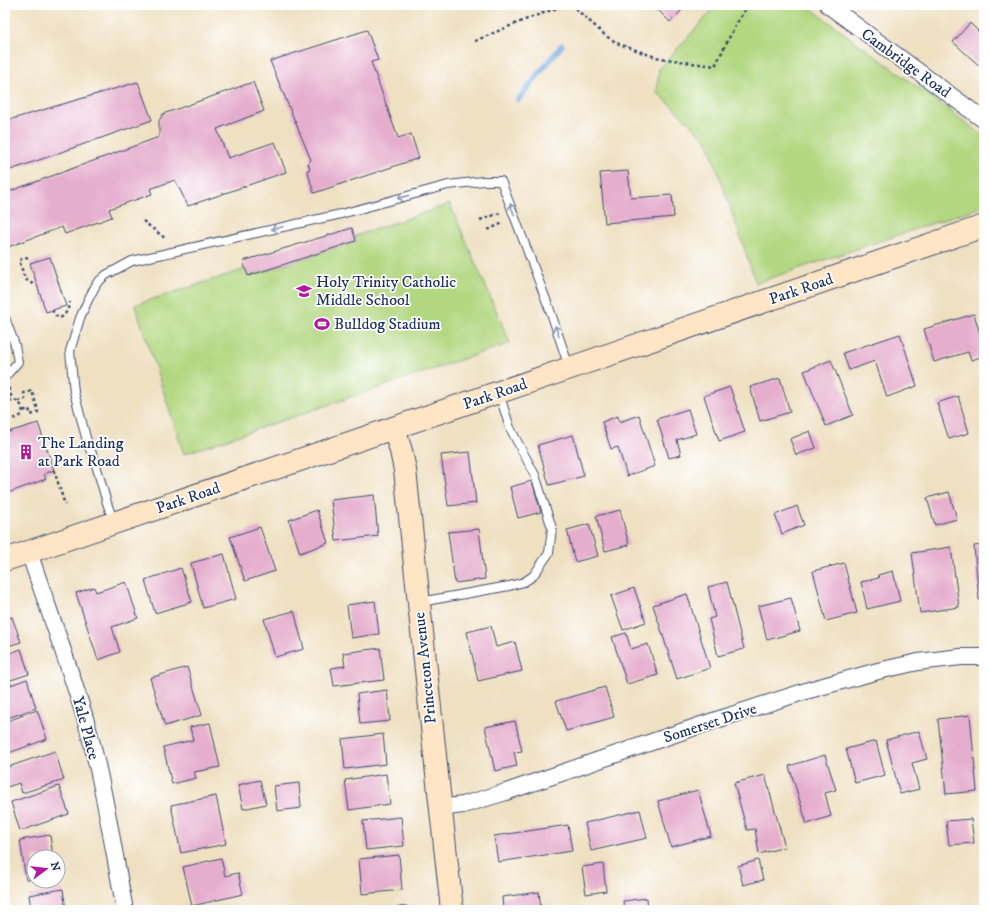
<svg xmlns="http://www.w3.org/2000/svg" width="989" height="915" font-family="'IM FELL DW Pica',serif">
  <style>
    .green { fill: #b2d781; stroke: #668370 }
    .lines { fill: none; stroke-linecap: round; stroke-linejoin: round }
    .stream { stroke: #78a9e3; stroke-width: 5.5 }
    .building { fill: #e5aecd }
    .lane-casing { stroke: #3b4a6d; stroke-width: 10 }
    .street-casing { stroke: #3b4a6d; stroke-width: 18 }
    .secondary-casing { stroke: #3b4a6d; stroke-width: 24 }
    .path { stroke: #3b4a6d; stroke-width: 2.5; stroke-dasharray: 3 3; stroke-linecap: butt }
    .lane { stroke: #fff; stroke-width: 8 }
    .street { stroke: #fff; stroke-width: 16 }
    .secondary { stroke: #fde5c5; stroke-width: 22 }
    .oneway { stroke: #8d97ae }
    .labels { text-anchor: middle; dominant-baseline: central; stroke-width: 3.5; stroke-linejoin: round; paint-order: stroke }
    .street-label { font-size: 16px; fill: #1b2f5e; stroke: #fff }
    .poi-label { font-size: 16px; fill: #1b2f5e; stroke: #fff; text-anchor: start }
  </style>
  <rect width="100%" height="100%" fill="#fff"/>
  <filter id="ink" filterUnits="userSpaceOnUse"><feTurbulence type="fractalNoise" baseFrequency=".025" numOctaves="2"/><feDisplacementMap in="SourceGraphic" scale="8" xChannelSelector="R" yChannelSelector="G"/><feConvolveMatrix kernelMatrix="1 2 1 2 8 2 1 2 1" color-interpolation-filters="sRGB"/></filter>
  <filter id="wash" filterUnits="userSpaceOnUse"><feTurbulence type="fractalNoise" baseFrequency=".012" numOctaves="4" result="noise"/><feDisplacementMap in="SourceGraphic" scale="16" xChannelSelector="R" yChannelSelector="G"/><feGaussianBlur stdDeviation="0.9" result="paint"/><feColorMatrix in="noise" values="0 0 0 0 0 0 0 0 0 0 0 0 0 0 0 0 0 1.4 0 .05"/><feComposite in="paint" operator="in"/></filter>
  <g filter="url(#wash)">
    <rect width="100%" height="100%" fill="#efe0c2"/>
    <g class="green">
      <path d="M717 5H806L984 136V206L756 283 707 140 657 92 659 69Z"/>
      <path d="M450 204 510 343 184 454 135 305 153 299 246 269 249 276 356 241 355 236Z"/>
    </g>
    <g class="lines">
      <path class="stream" d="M518 100 562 45"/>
    </g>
    <g id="blocks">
      <g class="building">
        <path d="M653 5H687L670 22Z"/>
        <path d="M970 23 982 35 984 32V70L953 42Z"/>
        <path d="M367 30 378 60 371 62 398 138 411 134 419 158 314 193 307 170 310 169 308 163 311 160 270 61Z"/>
        <path d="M138 82 152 120 5 172V121Z"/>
        <path d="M253 82 264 111 217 129 228 158 275 142 286 172 188 206 175 180 150 189 152 194 109 209 112 217 65 234 62 227 8 247 5 238V193L159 137V121L163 114Z"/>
        <path d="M628 171 631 198 672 195 674 217 605 223 600 173Z"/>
        <path d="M352 228 356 241 248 276 243 261Z"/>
        <path d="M50 257 66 306 46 312 30 263Z"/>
        <path d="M974 314 984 347V356L971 360 968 352 934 362 924 329Z"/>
        <path d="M900 334 917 386 887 397 875 361 849 370 843 353Z"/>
        <path d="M831 360 853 415 826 426 804 371Z"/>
        <path d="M780 378 790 412 760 421 750 387Z"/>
        <path d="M730 387 745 432 719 441 704 396Z"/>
        <path d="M958 396 969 433 949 439 937 403Z"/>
        <path d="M688 409 696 434 677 440 681 455 669 458 657 419Z"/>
        <path d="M639 415 655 466 627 476 618 447 611 449 602 422 618 416 619 422Z"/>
        <path d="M38 423 54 470 44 474 46 479 5 494V433Z"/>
        <path d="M810 431 816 448 796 455 790 439Z"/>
        <path d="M573 435 584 476 549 485 538 445Z"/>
        <path d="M470 452 476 503 448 506 441 455Z"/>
        <path d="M532 481 541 512 518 518 510 487Z"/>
        <path d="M949 492 957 519 935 525 927 498Z"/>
        <path d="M374 495 378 536 336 541 331 500Z"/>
        <path d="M797 506 804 525 782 534 775 515Z"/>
        <path d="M317 510 328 543 300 553 289 520Z"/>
        <path d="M620 510 629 545 605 551 596 516Z"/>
        <path d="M589 524 598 556 575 562 567 530Z"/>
        <path d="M260 527 275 571 245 581 230 537Z"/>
        <path d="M479 529 485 579 455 583 448 532Z"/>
        <path d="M984 545V599L979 600 974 546Z"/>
        <path d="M951 547 959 607 920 613 912 553Z"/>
        <path d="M224 554 236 599 203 608 191 563Z"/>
        <path d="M844 563 857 613 826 621 813 571Z"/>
        <path d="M181 568 192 602 155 613 145 580Z"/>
        <path d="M893 571 900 601 867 609 861 582 879 578 878 575Z"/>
        <path d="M126 582 138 618 112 627 120 652 98 660 76 593 94 587 96 592Z"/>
        <path d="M727 582 744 649 718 656 709 619 715 617 708 587Z"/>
        <path d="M634 588 646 622 623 630 611 596Z"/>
        <path d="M687 594 710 668 677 679 653 605Z"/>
        <path d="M791 598 800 631 767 640 758 606Z"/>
        <path d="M375 601 379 634 351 638 347 605Z"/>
        <path d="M294 611 304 649 275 657 264 619Z"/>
        <path d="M12 617 21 642 5 647V620Z"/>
        <path d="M491 626 496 647 515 642 522 671 478 681 467 632Z"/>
        <path d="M626 633 631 649 648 644 658 675 627 684 612 637Z"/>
        <path d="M380 648 384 680 334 686 331 668 345 666 343 653Z"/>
        <path d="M21 649 29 674 5 682V655Z"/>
        <path d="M187 667 202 715 165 726 150 678Z"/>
        <path d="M27 679 36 708 5 719V687Z"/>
        <path d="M605 687 614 717 566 731 556 701Z"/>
        <path d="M387 690 390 721 360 724 357 694Z"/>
        <path d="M37 710 47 739 6 754 5 752V722Z"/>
        <path d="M970 715 977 791 946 794 938 719Z"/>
        <path d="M515 721 522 751 514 752 517 766 495 771 485 727Z"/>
        <path d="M210 723 220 767 194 772 196 778 172 784 163 747 193 740 190 727Z"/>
        <path d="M919 731 927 759 912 763 919 789 900 794 886 740Z"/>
        <path d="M383 734 386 764 345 769 342 739Z"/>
        <path d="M876 741 885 775 855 783 846 749Z"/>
        <path d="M55 751 64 780 22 793 19 783 7 787 5 781V768Z"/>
        <path d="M825 755 836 790 825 793 831 816 807 824 789 766Z"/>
        <path d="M386 774 390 804 349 810 345 780Z"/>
        <path d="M765 775 785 847 759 854 755 829 747 830 734 783Z"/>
        <path d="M260 780 266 804 243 809 238 785Z"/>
        <path d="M299 783 301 808 277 811 274 786Z"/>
        <path d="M59 786 69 814 20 831 11 802Z"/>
        <path d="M698 790 711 836 671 847 658 801Z"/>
        <path d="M216 796 226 844 181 853 171 805Z"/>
        <path d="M640 810 647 838 591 851 585 823Z"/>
        <path d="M401 817 404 846 366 850 363 821Z"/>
        <path d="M971 819 974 843 949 845 946 821Z"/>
        <path d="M568 825 572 851 498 862 494 836Z"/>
        <path d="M50 835 53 857H34V879L26 880 20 840Z"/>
        <path d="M399 855 402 890 362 894 359 859Z"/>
        <path d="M221 858 225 876 238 873 243 894 192 906 183 867Z"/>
        <path d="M758 860 763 880 743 885 738 866Z"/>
        <path d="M603 864 606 891 586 894 582 867Z"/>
        <path d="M63 889 66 910H31L29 895Z"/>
        <path d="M539 892 541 910H503L502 897Z"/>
        <path d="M647 898 648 910H624L623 901Z"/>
        <path d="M407 906 408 910H386L385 909Z"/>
      </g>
    </g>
  </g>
  <g filter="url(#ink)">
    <use href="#blocks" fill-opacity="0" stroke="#3b4a6d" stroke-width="1"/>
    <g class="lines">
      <g class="lane-casing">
        <g id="lane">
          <path d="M5 318 15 345 18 362 5 377"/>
          <path d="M114 523 107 503 94 458 88 445 74 392 70 351 80 318 88 300 97 283 106 275 132 261 341 214 448 185 483 181H501L551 313 569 367"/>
          <path d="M420 602 509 586 524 582 533 576 549 553 552 528 535 475 510 428 499 393"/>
        </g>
      </g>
      <g class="street-casing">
        <g id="street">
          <path d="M828 5 984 120"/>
          <path d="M29 552C48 609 70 667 87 725 104 786 113 848 125 910"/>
          <path d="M440 808 463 805 506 792 704 724 809 690 878 671 918 662 961 657H984"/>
        </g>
      </g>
      <g class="secondary-casing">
        <g id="secondary">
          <path d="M394 428 401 451 405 470 436 765 452 910"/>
          <path d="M5 560 570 368 984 226"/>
        </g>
      </g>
      <g class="path">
        <path d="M475 41C489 35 561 3 571 6 573 7 574 8 576 9L606 36 619 44 655 57 692 63 715 66 736 24 748 5"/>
        <path d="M480 220 500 213"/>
        <path d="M143 221 166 239"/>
        <path d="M488 230 503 223"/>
        <path d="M28 257 19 260 25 279 34 285"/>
        <path d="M52 310 56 316 60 318C66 315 68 309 70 302"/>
        <path d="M9 388 12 400"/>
        <path d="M18 401 25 399 24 393 32 391 38 410V412L31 415 29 409 22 411"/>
        <path d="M5 406C15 389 32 414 16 418 11 419 8 417 5 413"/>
        <path d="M54 470 65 505"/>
      </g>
      <use href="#lane" class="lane"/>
      <use href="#street" class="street"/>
      <use href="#secondary" class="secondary"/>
    </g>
    <defs><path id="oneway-shaft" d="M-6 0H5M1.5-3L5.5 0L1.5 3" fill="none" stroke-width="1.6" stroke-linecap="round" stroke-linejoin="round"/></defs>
    <g class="oneway">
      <use href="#oneway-shaft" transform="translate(403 197) rotate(165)"/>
      <use href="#oneway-shaft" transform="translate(512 209) rotate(-111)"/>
      <use href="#oneway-shaft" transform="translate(277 228) rotate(168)"/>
      <use href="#oneway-shaft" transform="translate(557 331) rotate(-109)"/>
    </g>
  </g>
  <defs>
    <g id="school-bare" transform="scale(1.2)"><path d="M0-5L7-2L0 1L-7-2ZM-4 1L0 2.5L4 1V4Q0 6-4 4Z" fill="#b5179e" stroke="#fff" stroke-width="2.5" paint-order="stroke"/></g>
    <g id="stadium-bare" transform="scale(1.2)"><path d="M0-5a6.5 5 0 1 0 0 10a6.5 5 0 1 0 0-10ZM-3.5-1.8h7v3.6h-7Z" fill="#b5179e" stroke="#fff" stroke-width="2.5" paint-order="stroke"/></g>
    <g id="building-bare" transform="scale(1.2)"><path d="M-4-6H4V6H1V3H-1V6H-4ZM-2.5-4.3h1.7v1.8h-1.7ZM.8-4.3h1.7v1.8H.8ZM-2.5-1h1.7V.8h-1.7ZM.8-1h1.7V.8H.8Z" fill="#b5179e" stroke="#fff" stroke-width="2.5" paint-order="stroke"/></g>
  </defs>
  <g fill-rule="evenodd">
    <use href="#school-bare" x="304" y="291"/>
    <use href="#stadium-bare" x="322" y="324"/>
    <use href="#building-bare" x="26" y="452"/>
  </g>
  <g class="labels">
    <g class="street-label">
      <text transform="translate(906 63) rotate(36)">Cambridge Road</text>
      <text transform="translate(801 289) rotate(-19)">Park Road</text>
      <text transform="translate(495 394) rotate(-19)">Park Road</text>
      <text transform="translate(188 498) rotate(-19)">Park Road</text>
      <text transform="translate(425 668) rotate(-96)">Princeton Avenue</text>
      <text transform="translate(710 723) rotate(-18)">Somerset Drive</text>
      <text transform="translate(86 728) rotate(75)">Yale Place</text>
    </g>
    <g class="poi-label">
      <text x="316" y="282">Holy Trinity Catholic<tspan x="316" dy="18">Middle School</tspan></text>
      <text x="334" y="324">Bulldog Stadium</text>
      <text x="38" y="443">The Landing<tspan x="38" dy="18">at Park Road</tspan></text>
    </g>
  </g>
  <rect width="989" height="915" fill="none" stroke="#fff" stroke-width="20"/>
  <g transform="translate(46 869) rotate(75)"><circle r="19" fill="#ffffff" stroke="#a4acbf"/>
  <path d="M0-3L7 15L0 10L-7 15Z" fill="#b5179e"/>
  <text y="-6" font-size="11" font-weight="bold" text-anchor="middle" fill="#1b2f5e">N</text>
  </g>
</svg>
